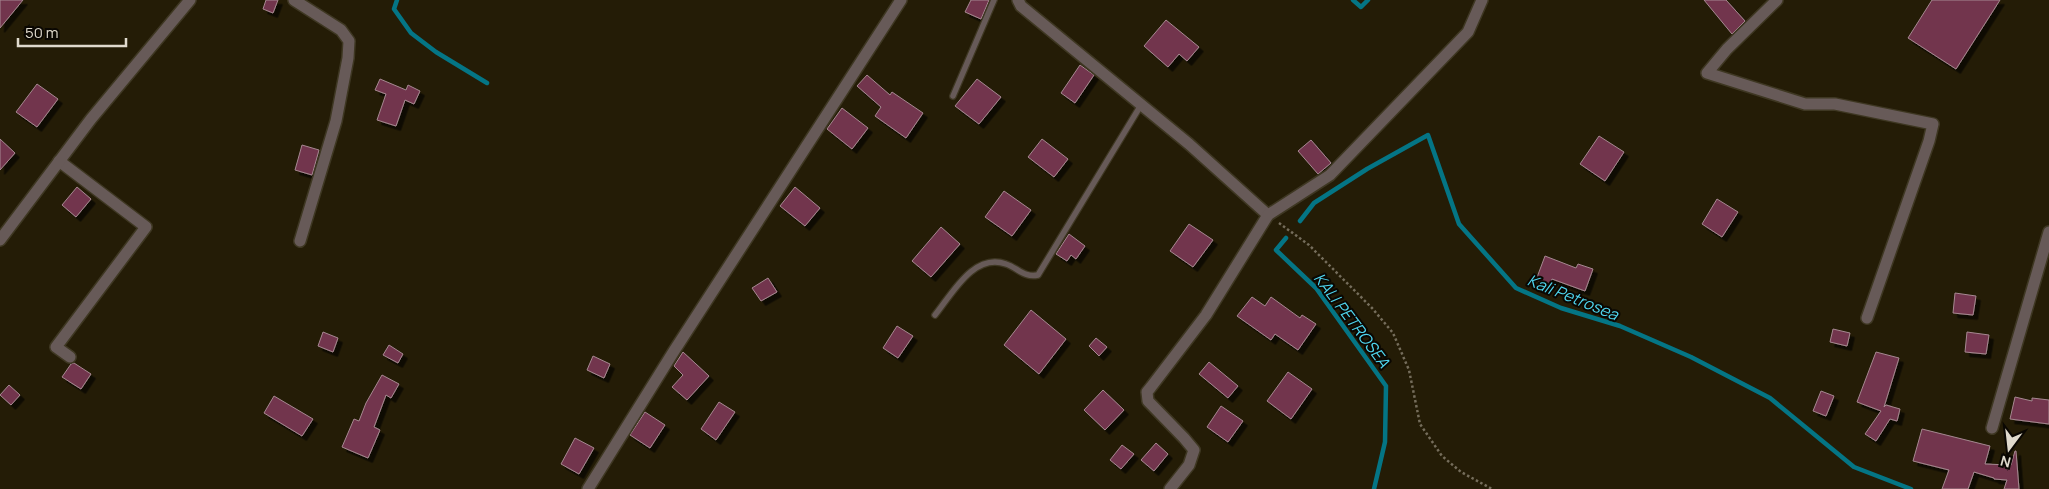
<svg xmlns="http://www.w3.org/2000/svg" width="2049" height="489" font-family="Manrope,sans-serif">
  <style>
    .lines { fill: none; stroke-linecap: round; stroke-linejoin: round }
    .stream { stroke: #047585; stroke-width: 4.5 }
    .building { fill: #72364d; stroke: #a68891; filter: url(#shadow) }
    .lane-casing { stroke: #3e3722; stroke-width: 8 }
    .street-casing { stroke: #3e3722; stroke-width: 14 }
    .path { stroke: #756d5b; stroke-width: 2.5; stroke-dasharray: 2.5 2.5; stroke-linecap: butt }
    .lane { stroke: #675a58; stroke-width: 5.5 }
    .street { stroke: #675a58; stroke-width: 11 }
    .labels { text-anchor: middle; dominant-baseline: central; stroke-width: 4; stroke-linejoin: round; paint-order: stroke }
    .water-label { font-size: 16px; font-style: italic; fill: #4fd5ee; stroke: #0a0702 }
  </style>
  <defs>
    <filter id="shadow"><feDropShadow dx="4.5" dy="4.5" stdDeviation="0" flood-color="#0009"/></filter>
  </defs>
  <rect width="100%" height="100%" fill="#241c06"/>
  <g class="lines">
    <g class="stream">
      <path d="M397 0 394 9 411 33 436 52 487 83"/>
      <path d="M1353 0 1361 7 1368 0"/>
      <path d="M1300 221 1314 203 1367 169 1428 135 1459 224 1516 288 1561 308 1620 326 1691 357 1770 398 1854 467 1911 489"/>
      <path d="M1286 238 1276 250 1316 288 1386 386 1385 442 1374 489"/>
    </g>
  </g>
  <g class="building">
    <path d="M0 0H23L0 28Z"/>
    <path d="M266 0H278L273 13 263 9Z"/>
    <path d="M971 0H989L981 19 965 12Z"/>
    <path d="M1704 0H1726L1745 21 1732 34Z"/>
    <path d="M1932 0H2000L1956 69 1908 38Z"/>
    <path d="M1166 20 1199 47 1187 61 1179 54 1168 67 1144 46Z"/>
    <path d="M1080 65 1094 75 1075 103 1061 93Z"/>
    <path d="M867 75 890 95 892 92 923 113 906 138 875 116 881 107 857 86Z"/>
    <path d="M380 79 406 90 408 85 420 91 414 104 405 100 396 126 377 120 386 94 375 90Z"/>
    <path d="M977 79 1001 97 979 124 955 106Z"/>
    <path d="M37 84 58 99 37 127 16 112Z"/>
    <path d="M842 108 868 128 852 149 827 129Z"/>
    <path d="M1599 136 1624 152 1605 181 1580 164Z"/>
    <path d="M0 139 15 153 0 170Z"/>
    <path d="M1042 139 1068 159 1054 177 1028 157Z"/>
    <path d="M1311 140 1331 163 1318 174 1298 151Z"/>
    <path d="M302 145 319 150 312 175 295 170Z"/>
    <path d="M77 187 91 199 76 217 62 205Z"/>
    <path d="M795 187 820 208 805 226 780 206Z"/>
    <path d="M1004 191 1031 210 1012 236 985 217Z"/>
    <path d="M1717 199 1738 212 1722 237 1702 224Z"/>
    <path d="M1189 224 1213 240 1193 267 1170 251Z"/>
    <path d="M941 227 960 244 931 277 912 261Z"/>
    <path d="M1069 234 1085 246 1076 259 1071 255 1067 261 1056 254Z"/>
    <path d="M1545 256 1576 268 1578 264 1593 269 1585 291 1552 279 1550 285 1536 280Z"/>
    <path d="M768 278 777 292 761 301 752 288Z"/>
    <path d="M1955 293 1976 296 1973 315 1953 313Z"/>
    <path d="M1252 297 1265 306 1271 297 1300 318 1302 315 1316 324 1298 350 1275 334 1271 340 1237 316Z"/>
    <path d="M1031 310 1066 339 1039 374 1004 345Z"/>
    <path d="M897 326 913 336 898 358 883 348Z"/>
    <path d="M1833 329 1850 333 1847 346 1830 342Z"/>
    <path d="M323 332 338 338 333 352 318 346Z"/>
    <path d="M1967 332 1989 335 1986 354 1965 352Z"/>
    <path d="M1096 338 1107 347 1099 356 1089 346Z"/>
    <path d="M389 345 403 354 398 363 383 355Z"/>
    <path d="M683 352 709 376 687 400 672 387 683 375 674 366Z"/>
    <path d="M1876 352 1899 358 1884 407 1886 405 1900 409 1897 421 1890 419 1876 441 1865 434 1881 411 1857 402Z"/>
    <path d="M593 356 610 364 604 378 587 370Z"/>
    <path d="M1209 362 1238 386 1228 398 1199 374Z"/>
    <path d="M74 363 91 374 81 389 62 377 71 364Z"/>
    <path d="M1288 372 1312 389 1291 419 1267 401Z"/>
    <path d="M382 375 399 384 391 398 386 395 374 427 380 430 368 458 342 447 354 419 359 421 366 403Z"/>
    <path d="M9 385 20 395 11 405 0 395Z"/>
    <path d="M1103 390 1124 410 1105 430 1084 410Z"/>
    <path d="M1821 391 1834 396 1826 416 1813 411Z"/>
    <path d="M274 396 313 419 302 436 264 413Z"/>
    <path d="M2015 397 2032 401V398L2049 400V424L2010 419Z"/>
    <path d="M719 402 735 412 716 440 701 429Z"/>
    <path d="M1221 406 1243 421 1228 442 1207 427Z"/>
    <path d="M645 412 665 425 650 448 630 435Z"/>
    <path d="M1922 429 1990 446 1985 464 2011 465 2015 451H2016L2019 489H2004L2007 480 1994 479V478L1974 472 1968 489H1942L1949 470 1913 461Z"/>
    <path d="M575 438 594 448 579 474 561 464Z"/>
    <path d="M1156 443 1168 454 1154 471 1141 460Z"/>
    <path d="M1122 445 1134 454 1121 469 1110 460Z"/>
  </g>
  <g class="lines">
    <g class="lane-casing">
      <g id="lane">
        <path d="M953 96 994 0"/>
        <path d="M935 315C952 294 974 252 1006 264 1018 268 1024 278 1038 275L1141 105"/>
      </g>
    </g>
    <g class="street-casing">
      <g id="street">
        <path d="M294 0 341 30 349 41 348 58 336 121 300 241"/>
        <path d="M1018 0 1021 6 1189 144 1268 215"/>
        <path d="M1777 0 1727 49 1707 73 1805 104H1835L1933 124 1929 141 1867 318"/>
        <path d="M59 161 146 227 56 347 70 357"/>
        <path d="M0 240 91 119 190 0"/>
        <path d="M1992 428 2049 232"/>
        <path d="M588 489 674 351 901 0"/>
        <path d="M1170 489 1189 465 1194 450 1184 438 1148 401 1147 392 1151 387 1206 315 1268 215 1330 175 1468 32 1482 0"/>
      </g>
    </g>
    <path class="path" d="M1279 223 1309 245 1372 308 1393 333 1409 370 1420 424 1442 456 1461 472 1492 489"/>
    <use href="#lane" class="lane"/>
    <use href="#street" class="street"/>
  </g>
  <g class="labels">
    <g class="water-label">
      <text transform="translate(1573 297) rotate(22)">Kali Petrosea</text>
      <text transform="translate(1352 320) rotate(53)">KALI PETROSEA</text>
    </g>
  </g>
  <g transform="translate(2009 449) rotate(195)" stroke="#0a0702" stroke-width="4" paint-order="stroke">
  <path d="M0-4L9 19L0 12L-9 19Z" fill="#e0dacd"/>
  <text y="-8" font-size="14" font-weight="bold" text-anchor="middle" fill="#e0dacd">N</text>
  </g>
  <path d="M18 38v8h108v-8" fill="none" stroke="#e0dacd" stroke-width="2.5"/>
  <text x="25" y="38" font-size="15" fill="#e0dacd" stroke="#0a0702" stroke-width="4" paint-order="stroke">50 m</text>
</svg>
